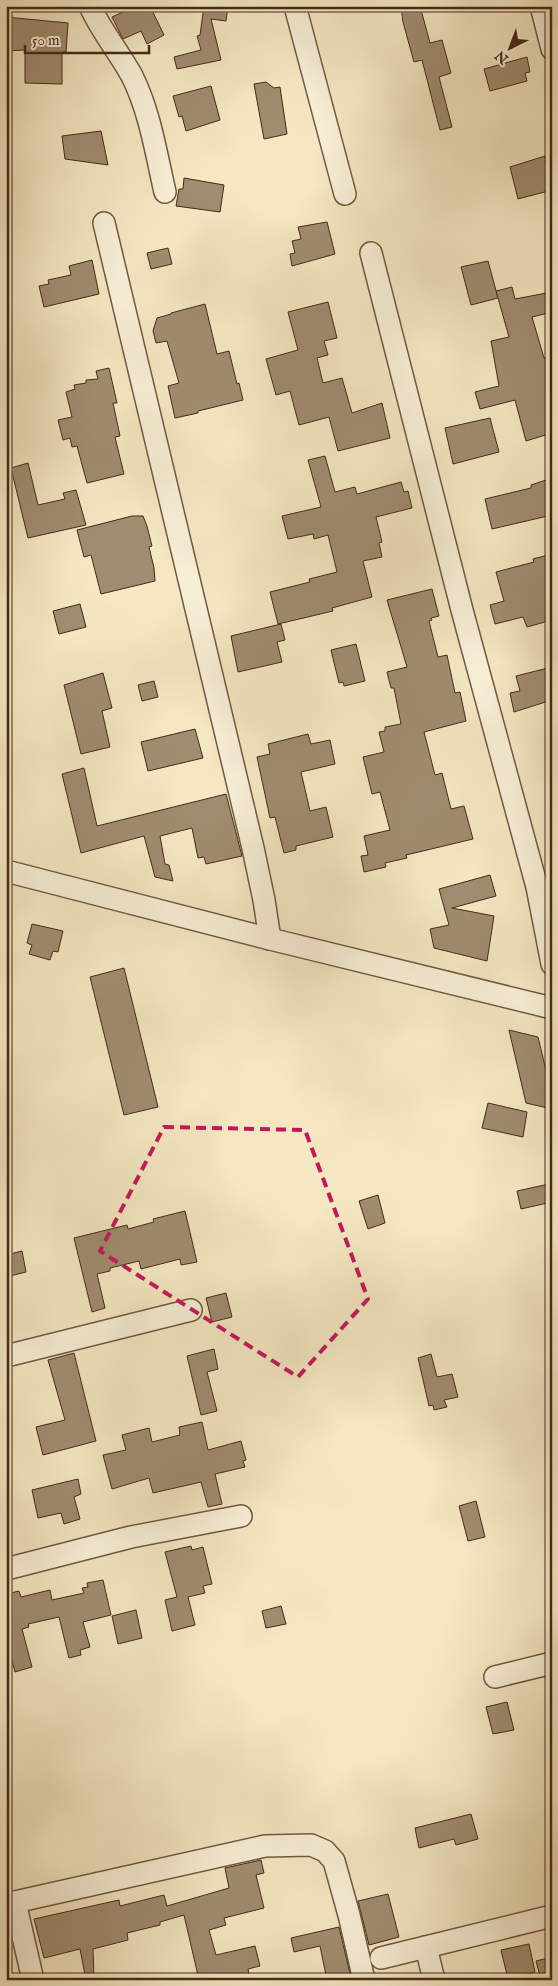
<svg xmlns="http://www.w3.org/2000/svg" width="558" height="1986" font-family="'IM FELL English',serif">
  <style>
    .building { fill: #a08c70; stroke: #442a17 }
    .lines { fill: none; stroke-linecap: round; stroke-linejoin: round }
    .minor-casing { stroke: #705942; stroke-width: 24 }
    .minor { stroke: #f8efd7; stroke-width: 21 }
    .marked { fill: none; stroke: #c2185b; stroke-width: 4; stroke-dasharray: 10 6; stroke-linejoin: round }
  </style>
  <rect width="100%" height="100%" fill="#f4e7c2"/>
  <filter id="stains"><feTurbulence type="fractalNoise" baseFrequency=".004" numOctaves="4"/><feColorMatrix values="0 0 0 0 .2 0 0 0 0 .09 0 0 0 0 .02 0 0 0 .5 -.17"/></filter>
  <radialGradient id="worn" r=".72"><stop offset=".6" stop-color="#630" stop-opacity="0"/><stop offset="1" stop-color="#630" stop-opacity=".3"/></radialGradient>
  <g class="building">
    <path d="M136 6H150L164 35 147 44 141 31 123 39 112 17Z"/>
    <path d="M204 6H228L226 21 211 19 221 60 177 69 174 57 201 50 197 36 200 35Z"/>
    <path d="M401 6H420L430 43 442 40 451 73 439 77 452 127 440 130 422 60 414 62 403 22Z"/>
    <path d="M6 17 68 23 66 52H62V84L25 83V50L6 51Z"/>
    <path d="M527 57 530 72 525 73 527 81 490 91 484 69Z"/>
    <path d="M266 82 274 88 280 87 287 134 264 139 254 84Z"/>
    <path d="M211 86 220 120 186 131 182 116 179 117 173 96Z"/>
    <path d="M101 131 108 165 65 159 62 136Z"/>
    <path d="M545 156 552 190 518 199 510 167Z"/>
    <path d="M184 178 224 185 220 212 176 206 179 189H183Z"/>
    <path d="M327 222 335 254 292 266 290 254 295 253 292 241 301 239 298 227Z"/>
    <path d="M168 248 172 264 151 269 147 253Z"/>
    <path d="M92 260 99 294 44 307 39 286 49 284 48 280 71 275 69 266Z"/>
    <path d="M488 261 498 298 471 305 461 267Z"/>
    <path d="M512 287 515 299 552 292V312L532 317 544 358 552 356V433L526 441 515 400 480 409 475 392 499 386 491 341 509 337 496 291Z"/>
    <path d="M328 302 337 338 324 341 328 355 317 358 323 383 342 378 352 413 382 403 390 438 338 451 329 417 299 425 290 391 276 395 266 359 298 350 288 312Z"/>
    <path d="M205 304 217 354 229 351 237 384 239 383 243 400 198 411V413L175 418 168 386 179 383 167 341 156 343 153 331 157 318 171 314V313Z"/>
    <path d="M109 368 117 403H113L120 436 115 437 124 474 87 483 77 446 72 447 70 438 63 440 58 420 72 417 66 392 75 389 74 385 86 383V380L98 379 96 371Z"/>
    <path d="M490 418 499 452 453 464 445 428Z"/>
    <path d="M325 456 335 492 355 487 357 494 401 482 404 492 408 491 412 508 376 517 382 542 379 543 382 557 363 561 372 597 332 608 333 611 278 624 270 592 310 582 309 579 337 572 328 535 314 539 313 534 288 539 282 516 321 507 308 460Z"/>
    <path d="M28 463 38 505 65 499 63 493 76 490 86 525 28 538 11 468Z"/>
    <path d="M546 480 547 483 552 482V515L492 529 485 499 531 488V485Z"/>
    <path d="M132 516H143L147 526 152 546 149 547 154 568 155 581 101 594 91 555 84 557 77 530Z"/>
    <path d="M552 554V620L527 627 523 617 495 624 490 605 504 601 496 572 534 562 533 559Z"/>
    <path d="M432 589 439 616 431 618 432 620 429 621 438 657 447 655 455 693 460 692 466 721 424 732 435 775 442 773 451 809 464 806 473 839 406 855 407 858 385 863 386 867 364 872 361 856 368 855 364 836 390 830 380 792 372 794 363 757 384 752 379 732 385 731V727L401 724 394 688H391L387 672 407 667 387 600Z"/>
    <path d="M80 604 86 627 59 634 53 611Z"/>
    <path d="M281 624 285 640 277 642 282 662 238 672 231 636Z"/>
    <path d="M356 644 365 681 344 686 343 682 339 683 331 650Z"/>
    <path d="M552 667V700L514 712 510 693 520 691 516 676Z"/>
    <path d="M103 673 112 708 102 711 110 747 81 754 64 685Z"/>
    <path d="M154 681 158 697 142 701 138 685Z"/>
    <path d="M195 729 203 758 148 771 141 742Z"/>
    <path d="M308 734 311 744 330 740 335 764 301 772 310 811 326 807 333 837 296 846V850L284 853 275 817 270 818 257 757 270 754 268 744Z"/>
    <path d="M84 768 97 826 226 794 242 856 206 864 204 857 198 858 192 828 160 836 165 864 169 865 173 881 155 877 144 836 81 853 62 774Z"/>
    <path d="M490 875 496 896 452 908 494 916 487 961 434 948 430 929 449 925 439 889Z"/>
    <path d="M32 924 63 931 58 952 53 951 50 960 29 954 32 945 27 943Z"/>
    <path d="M124 968 158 1107 124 1115 90 977Z"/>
    <path d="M509 1030 538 1037 552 1095V1109L526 1103Z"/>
    <path d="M488 1103 527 1112 523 1137 482 1128Z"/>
    <path d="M549 1184 552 1202 521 1209 517 1191Z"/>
    <path d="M378 1195 385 1223 368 1229 359 1201Z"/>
    <path d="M185 1211 197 1262 181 1265 180 1259 141 1269 139 1261 110 1268V1271L97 1274 105 1308 92 1312 74 1238 127 1225 128 1229 154 1222 153 1219Z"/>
    <path d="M22 1251 26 1272 6 1277V1255Z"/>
    <path d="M226 1293 232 1317 212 1322 206 1298Z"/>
    <path d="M214 1349 218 1369 207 1372 217 1411 201 1415 187 1356Z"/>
    <path d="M74 1353 96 1441 43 1455 36 1427 65 1420 48 1360Z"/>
    <path d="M431 1354 437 1377 452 1374 458 1397 444 1400 447 1407 434 1410 433 1405 429 1406 418 1358Z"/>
    <path d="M202 1422 208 1450 241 1441 246 1460 243 1461 245 1467 215 1474 222 1504 208 1507 201 1482 153 1493 149 1478 112 1489 103 1455 126 1450 122 1435 149 1428 152 1442 180 1435 179 1427Z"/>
    <path d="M78 1479 81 1494 74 1497 80 1519 64 1524 61 1513 38 1518 32 1490Z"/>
    <path d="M476 1501 485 1537 468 1541 459 1506Z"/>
    <path d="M191 1546 192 1550 203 1547 212 1584 203 1586 205 1593 188 1597 195 1625 172 1631 165 1600 177 1597 165 1552Z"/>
    <path d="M103 1580 111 1615 83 1622 90 1647 80 1650 81 1655 69 1658 59 1617 28 1624 29 1627 22 1629 32 1667 15 1672 6 1636V1594L19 1591 21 1597 50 1590 52 1600 84 1593 82 1588 88 1587 87 1583Z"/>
    <path d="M281 1606 286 1624 266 1628 262 1611Z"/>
    <path d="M136 1610 142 1638 118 1644 112 1616Z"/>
    <path d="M507 1702 514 1730 493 1734 486 1707Z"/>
    <path d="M471 1814 478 1839 456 1845 454 1839 419 1848 415 1828Z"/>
    <path d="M261 1860 264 1873 256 1875 264 1908 224 1918 226 1925 209 1930 216 1955 255 1946 260 1966 248 1969 250 1980H199L184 1915 160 1922V1925L127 1933 128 1940 93 1949 94 1980H86L80 1949 44 1958 34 1919 119 1900 120 1906 164 1895 167 1906 229 1888 225 1868Z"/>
    <path d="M388 1894 399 1937 369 1945 358 1901Z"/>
    <path d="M339 1927 351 1978 327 1980 320 1946 294 1952 291 1938Z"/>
    <path d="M529 1944 535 1972 508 1979 501 1950Z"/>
    <path d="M552 1957V1980H541L536 1961Z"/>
  </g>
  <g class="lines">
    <g class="minor-casing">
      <g id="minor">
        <path d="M90 6C101 31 119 52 132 76 150 112 156 153 165 192"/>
        <path d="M295 6 345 194"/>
        <path d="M541 6 552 49"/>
        <path d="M104 223 253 848 264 900 270 939"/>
        <path d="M371 253 462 610 537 887 552 964"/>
        <path d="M6 871 270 939 552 1008"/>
        <path d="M6 1356 191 1310"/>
        <path d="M6 1569 131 1537 241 1516"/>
        <path d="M495 1677 552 1663"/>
        <path d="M15 1902 33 1980"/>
        <path d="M6 1904 265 1846 311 1845 325 1851 334 1861 349 1915 364 1980"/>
        <path d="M426 1947 434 1980"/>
        <path d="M381 1958 552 1916"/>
      </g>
    </g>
    <use href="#minor" class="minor"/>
  </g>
  <path class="marked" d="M164 1127 305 1130 368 1299 298 1377 100 1251Z"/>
  <rect width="558" height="1986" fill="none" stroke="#f4e7c2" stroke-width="25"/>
  <rect x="8" y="8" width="543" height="1971" fill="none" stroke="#442a17" stroke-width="2.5"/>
  <rect x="12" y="12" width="533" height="1961" fill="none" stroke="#442a17"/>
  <g transform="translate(510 48) rotate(222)" stroke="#f8efd7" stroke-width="4" paint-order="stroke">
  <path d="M0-4L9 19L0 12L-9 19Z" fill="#442a17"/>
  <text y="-8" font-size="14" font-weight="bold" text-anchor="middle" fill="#442a17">N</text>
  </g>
  <path d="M25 45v8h124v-8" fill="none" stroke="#442a17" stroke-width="2.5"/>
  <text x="32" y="45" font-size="15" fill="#442a17" stroke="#f8efd7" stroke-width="4" paint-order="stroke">50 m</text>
  <rect width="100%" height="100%" filter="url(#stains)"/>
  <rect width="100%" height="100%" fill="url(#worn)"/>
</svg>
